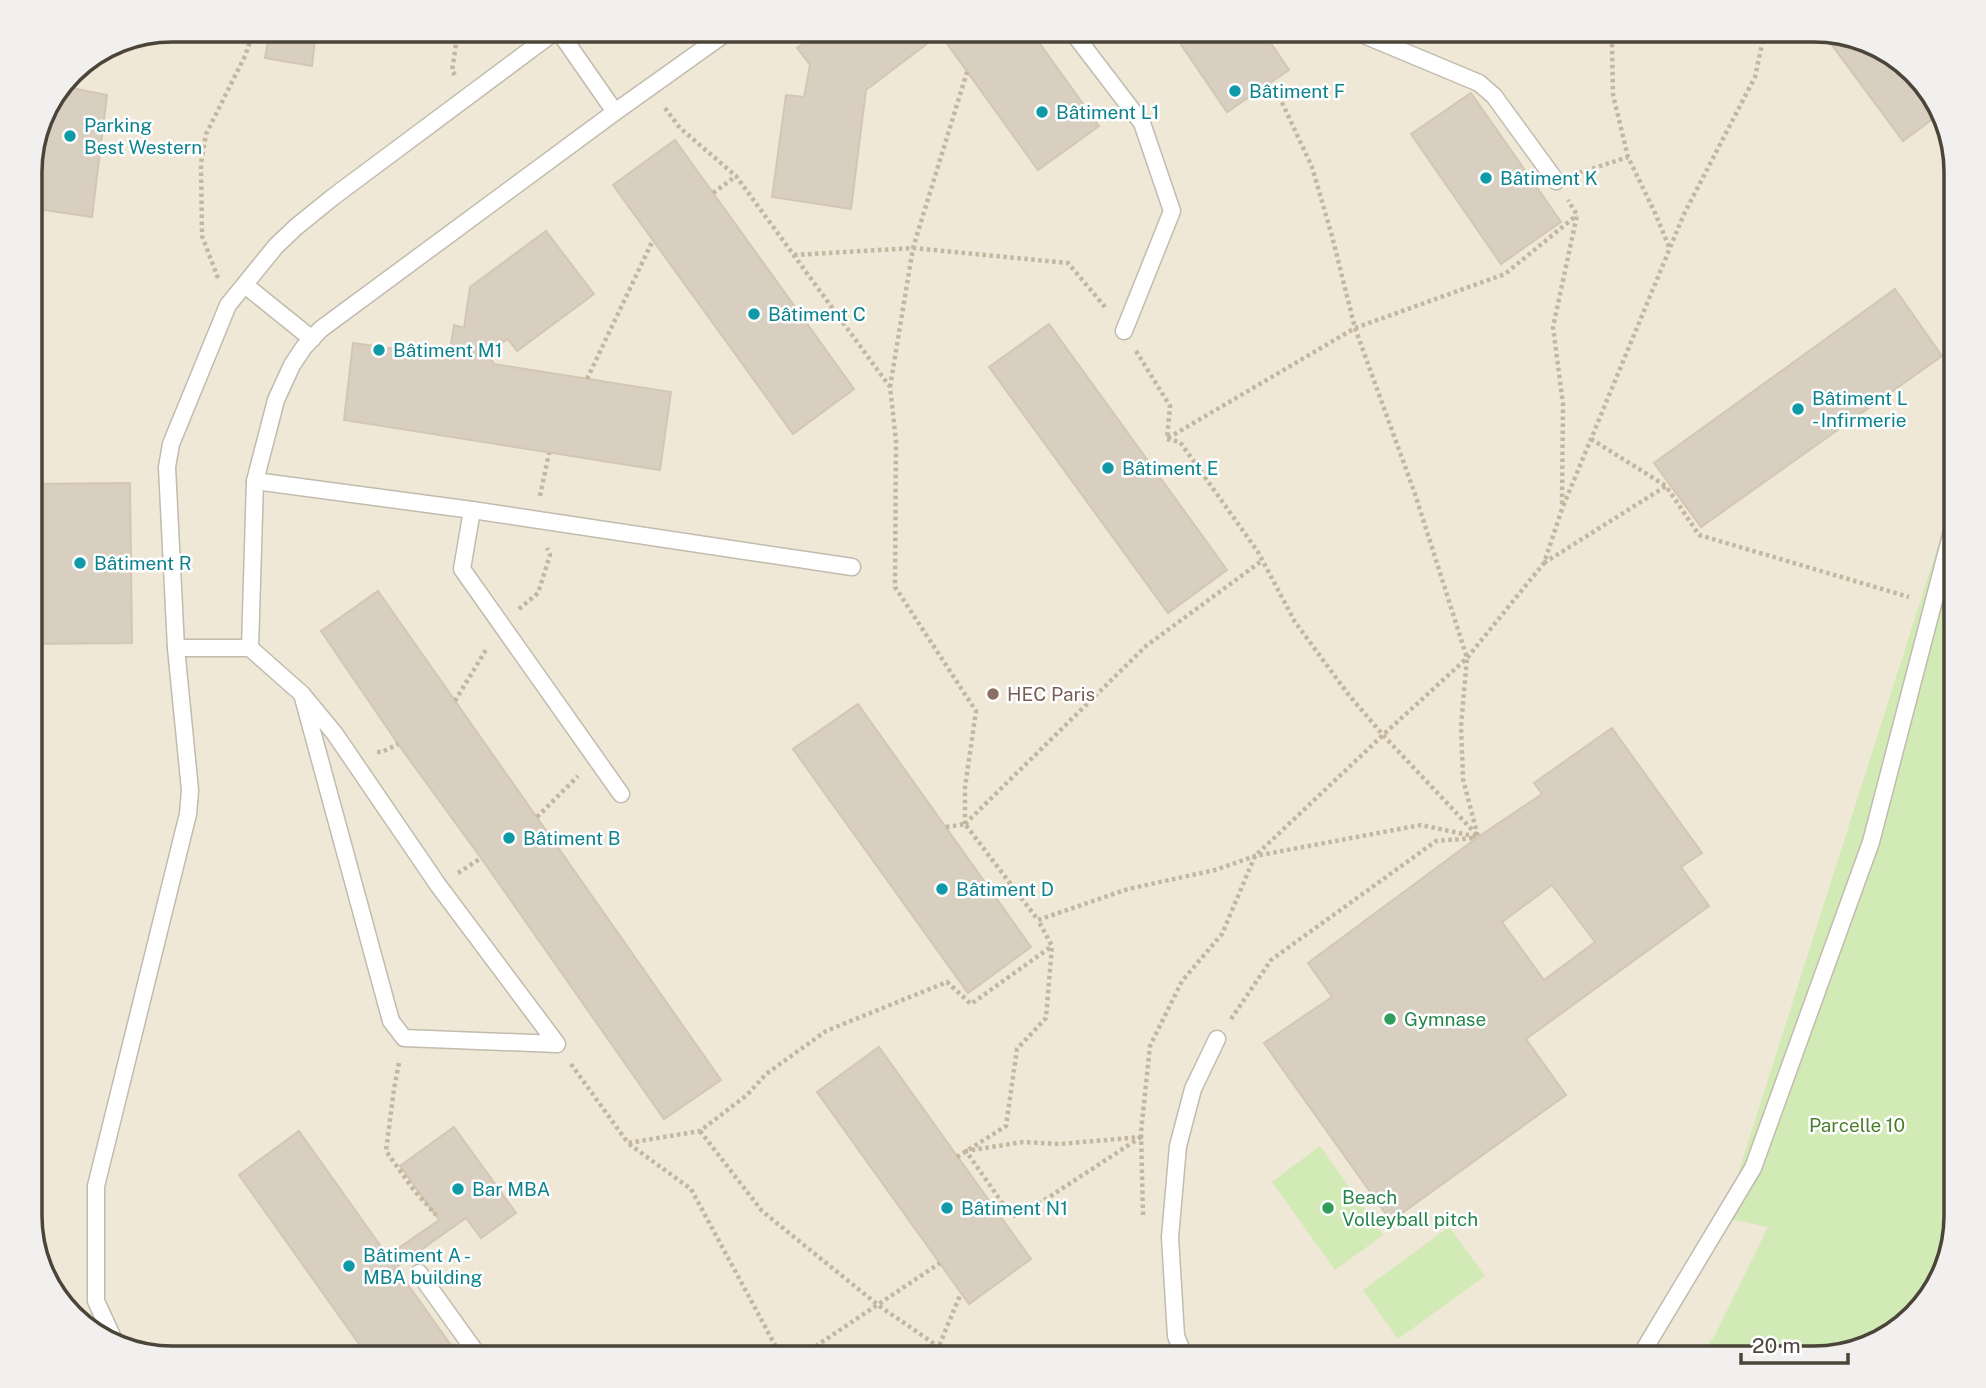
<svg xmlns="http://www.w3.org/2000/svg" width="1986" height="1388" font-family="'Public Sans',sans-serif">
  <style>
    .education { fill: #efe8d6 }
    .green { fill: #d2eab5 }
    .building { fill: #d8cfc1; stroke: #d3c7b4; stroke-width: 2; fill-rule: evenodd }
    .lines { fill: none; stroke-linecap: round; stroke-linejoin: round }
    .lane-casing { stroke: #c2bbae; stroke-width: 19 }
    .path { stroke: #c4b79f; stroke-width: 4.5; stroke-dasharray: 3.5 3.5; stroke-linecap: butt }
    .lane { stroke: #fff; stroke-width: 16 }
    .culture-dot { fill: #0f9aa8; stroke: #fff; stroke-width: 2.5 }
    .education-dot { fill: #8d6e63; stroke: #fff; stroke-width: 2.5 }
    .leisure-dot { fill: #2e9e5b; stroke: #fff; stroke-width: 2.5 }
    .labels { text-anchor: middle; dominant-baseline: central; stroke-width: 5; stroke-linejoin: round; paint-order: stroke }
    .culture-label { font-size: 19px; fill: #0d838f; stroke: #fff; text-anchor: start }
    .education-label { font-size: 19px; fill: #785e54; stroke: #fff; text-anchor: start }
    .leisure-label { font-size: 19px; fill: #27864d; stroke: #fff; text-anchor: start }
    .park-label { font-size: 19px; fill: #4a7f2a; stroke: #fff }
    .rim { fill: none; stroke: #4b4439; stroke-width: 3.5 }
  </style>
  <rect width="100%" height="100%" fill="#f6f3ec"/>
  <path class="education" d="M172 30H1814L1900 59 1941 109 1956 172V1216L1927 1302 1877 1343 1814 1358H172L86 1329 49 1287 30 1225V163L44 110 78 65 118 40Z"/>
  <g class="green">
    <path d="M1956 489V1216L1927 1302 1877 1343 1814 1358H1698L1715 1335 1768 1227 1724 1218Z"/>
    <path d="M1320 1146 1383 1235 1335 1270 1272 1182Z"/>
    <path d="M1449 1227 1485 1276 1398 1339 1363 1290Z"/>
  </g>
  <g class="building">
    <path d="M270 30H316L312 66 265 58Z"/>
    <path d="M823 30H1030L1099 126 1038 170 940 34 866 90 851 209 772 197 786 95 804 97 810 65 797 48Z"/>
    <path d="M1171 30H1262L1289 70 1227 112Z"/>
    <path d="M1823 33 1900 59 1942 112 1903 141Z"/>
    <path d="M62 86 107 95 92 217 30 208V163L44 110Z"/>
    <path d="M1471 93 1561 222 1501 264 1411 134Z"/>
    <path d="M675 140 854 389 793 434 613 185Z"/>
    <path d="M546 231 594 294 517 351 508 339 487 353 494 364 671 392 660 470 344 420 353 343 449 357 454 325 464 328 470 287Z"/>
    <path d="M1895 289 1942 356 1701 527 1654 463Z"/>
    <path d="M1049 324 1227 570 1168 613 989 367Z"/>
    <path d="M130 483 132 643 30 644V484Z"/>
    <path d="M378 591 721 1080 664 1119 481 858 398 744 321 631Z"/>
    <path d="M858 704 1031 947 968 993 793 749Z"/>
    <path d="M1612 728 1702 853 1681 867 1709 906 1526 1039 1566 1095 1391 1221 1264 1043 1332 997 1308 963 1478 837 1542 794 1534 783ZM1552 885 1595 942 1544 980 1502 922Z"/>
    <path d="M879 1047 1031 1259 969 1304 817 1092Z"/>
    <path d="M454 1127 516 1213 481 1238 466 1218 398 1266 390 1254 439 1220 400 1166Z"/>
    <path d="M299 1131 460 1358H369L239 1175Z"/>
  </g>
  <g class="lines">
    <g class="lane-casing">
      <g id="lane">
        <path d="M558 30 615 112"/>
        <path d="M1071 30 1142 123 1172 211 1124 331"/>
        <path d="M1352 30 1479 83 1494 96 1556 181"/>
        <path d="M245 285 312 339"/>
        <path d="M255 481 472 510 852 567"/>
        <path d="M472 510 462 569 621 794"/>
        <path d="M176 648 167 467 171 444 228 305 276 246 296 227 333 197 557 30"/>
        <path d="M250 648 302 694 335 734 438 885 557 1044 404 1038 391 1021 302 694"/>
        <path d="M419 1273 480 1358"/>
        <path d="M113 1338 96 1301V1186L188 814 190 790 176 648H250L255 481 276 400 292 365 304 347 321 329 615 112 730 30"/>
        <path d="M1185 1358 1176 1336 1170 1237 1178 1146 1193 1089 1217 1039"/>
        <path d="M1639 1358 1753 1168 1871 842 1956 516"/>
      </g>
    </g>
    <g class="path">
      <path d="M1614 30 1612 45 1613 95 1628 157 1655 213 1670 249"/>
      <path d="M455 75 452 71 458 30"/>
      <path d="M1279 96 1312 167 1332 236 1355 328 1415 494 1467 658 1461 726 1463 779 1478 837"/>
      <path d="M665 108 680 128 736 176 890 387 896 441 895 587 976 711 965 787V824"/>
      <path d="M1579 173 1628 157"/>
      <path d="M713 193 736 176"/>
      <path d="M794 255 913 248 1068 263 1105 307"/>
      <path d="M218 278 202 236 201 163 206 134 245 56 254 30"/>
      <path d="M1136 351 1170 406 1167 439"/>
      <path d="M587 379 653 240"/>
      <path d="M890 387 913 248 967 72"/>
      <path d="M1168 438 1355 328 1505 274 1577 215"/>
      <path d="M1167 439 1180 442 1258 552 1295 622 1348 694 1383 735 1476 834"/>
      <path d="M1591 439 1666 486"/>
      <path d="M540 496 549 453"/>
      <path d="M1562 504 1563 404 1553 327 1577 215 1568 200"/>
      <path d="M1544 563 1666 486 1699 535 1909 597"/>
      <path d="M519 609 538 593 550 555 547 548"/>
      <path d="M455 701 487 648"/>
      <path d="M377 752H382L398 744"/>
      <path d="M537 817 578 776"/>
      <path d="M965 824 1146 646 1263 560"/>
      <path d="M946 827 965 824 1038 920 1128 889 1215 870 1255 856 1421 825 1478 837"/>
      <path d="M458 873 481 858"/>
      <path d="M1231 1019 1271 960 1436 841 1474 838"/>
      <path d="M399 1063 394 1089 386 1151 413 1189 436 1215"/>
      <path d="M571 1064 628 1143 700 1131 747 1095 766 1074 826 1031 947 982 971 1004 1052 946"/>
      <path d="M700 1131 762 1211 878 1305 955 1358"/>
      <path d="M1141 1137 1046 1199 1012 1217 966 1151 1023 1142 1060 1144Z"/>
      <path d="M629 1144 691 1189 782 1358"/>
      <path d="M957 1157 1006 1126 1017 1049 1046 1018 1052 946 1038 920"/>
      <path d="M1143 1215 1141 1132 1150 1046 1182 981 1222 934 1255 856 1383 735 1467 658 1544 563 1562 509 1684 214 1755 77 1765 30"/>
      <path d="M798 1358 940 1263"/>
      <path d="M934 1358 961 1293"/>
    </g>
    <use href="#lane" class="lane"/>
  </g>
  <g class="culture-dot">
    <circle cx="1235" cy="91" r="7"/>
    <circle cx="1042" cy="112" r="7"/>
    <circle cx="70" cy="136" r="7"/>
    <circle cx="1486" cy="178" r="7"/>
    <circle cx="754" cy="314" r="7"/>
    <circle cx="379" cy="350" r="7"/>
    <circle cx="1798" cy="409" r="7"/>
    <circle cx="1108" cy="468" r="7"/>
    <circle cx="80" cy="563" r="7"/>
    <circle cx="509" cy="838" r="7"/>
    <circle cx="942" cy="889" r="7"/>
    <circle cx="458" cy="1189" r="7"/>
    <circle cx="947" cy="1208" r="7"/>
    <circle cx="349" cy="1266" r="7"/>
  </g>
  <circle class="education-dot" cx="993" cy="694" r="7"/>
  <g class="leisure-dot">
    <circle cx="1390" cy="1019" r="7"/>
    <circle cx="1328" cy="1208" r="7"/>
  </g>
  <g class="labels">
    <g class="culture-label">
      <text x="1249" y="91">Bâtiment F</text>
      <text x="1056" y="112">Bâtiment L1</text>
      <text x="84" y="125">Parking<tspan x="84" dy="22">Best Western</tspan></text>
      <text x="1500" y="178">Bâtiment K</text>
      <text x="768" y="314">Bâtiment C</text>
      <text x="393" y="350">Bâtiment M1</text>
      <text x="1812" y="398">Bâtiment L<tspan x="1812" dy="22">- Infirmerie</tspan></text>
      <text x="1122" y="468">Bâtiment E</text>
      <text x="94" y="563">Bâtiment R</text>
      <text x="523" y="838">Bâtiment B</text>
      <text x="956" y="889">Bâtiment D</text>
      <text x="472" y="1189">Bar MBA</text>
      <text x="961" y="1208">Bâtiment N1</text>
      <text x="363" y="1255">Bâtiment A -<tspan x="363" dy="22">MBA building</tspan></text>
    </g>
    <g class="education-label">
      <text x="1007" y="694">HEC Paris</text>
    </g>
    <g class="leisure-label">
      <text x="1404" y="1019">Gymnase</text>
      <text x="1342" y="1197">Beach<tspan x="1342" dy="22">Volleyball pitch</tspan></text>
    </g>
    <g class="park-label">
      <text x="1857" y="1125">Parcelle 10</text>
    </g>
  </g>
  <path d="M0 0H1986V1388H0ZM172 42H1814A130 130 0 0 1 1944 172V1216A130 130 0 0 1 1814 1346H172A130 130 0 0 1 42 1216V172A130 130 0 0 1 172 42Z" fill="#f1f0ef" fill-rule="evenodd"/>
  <path class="rim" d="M172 42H1814A130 130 0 0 1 1944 172V1216A130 130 0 0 1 1814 1346H172A130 130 0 0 1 42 1216V172A130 130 0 0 1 172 42Z"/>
  <path d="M1741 1353v10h107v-10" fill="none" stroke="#4b4439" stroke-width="3.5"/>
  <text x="1752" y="1353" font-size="21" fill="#4b4439" stroke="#ffffff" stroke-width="5" paint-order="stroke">20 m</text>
</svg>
